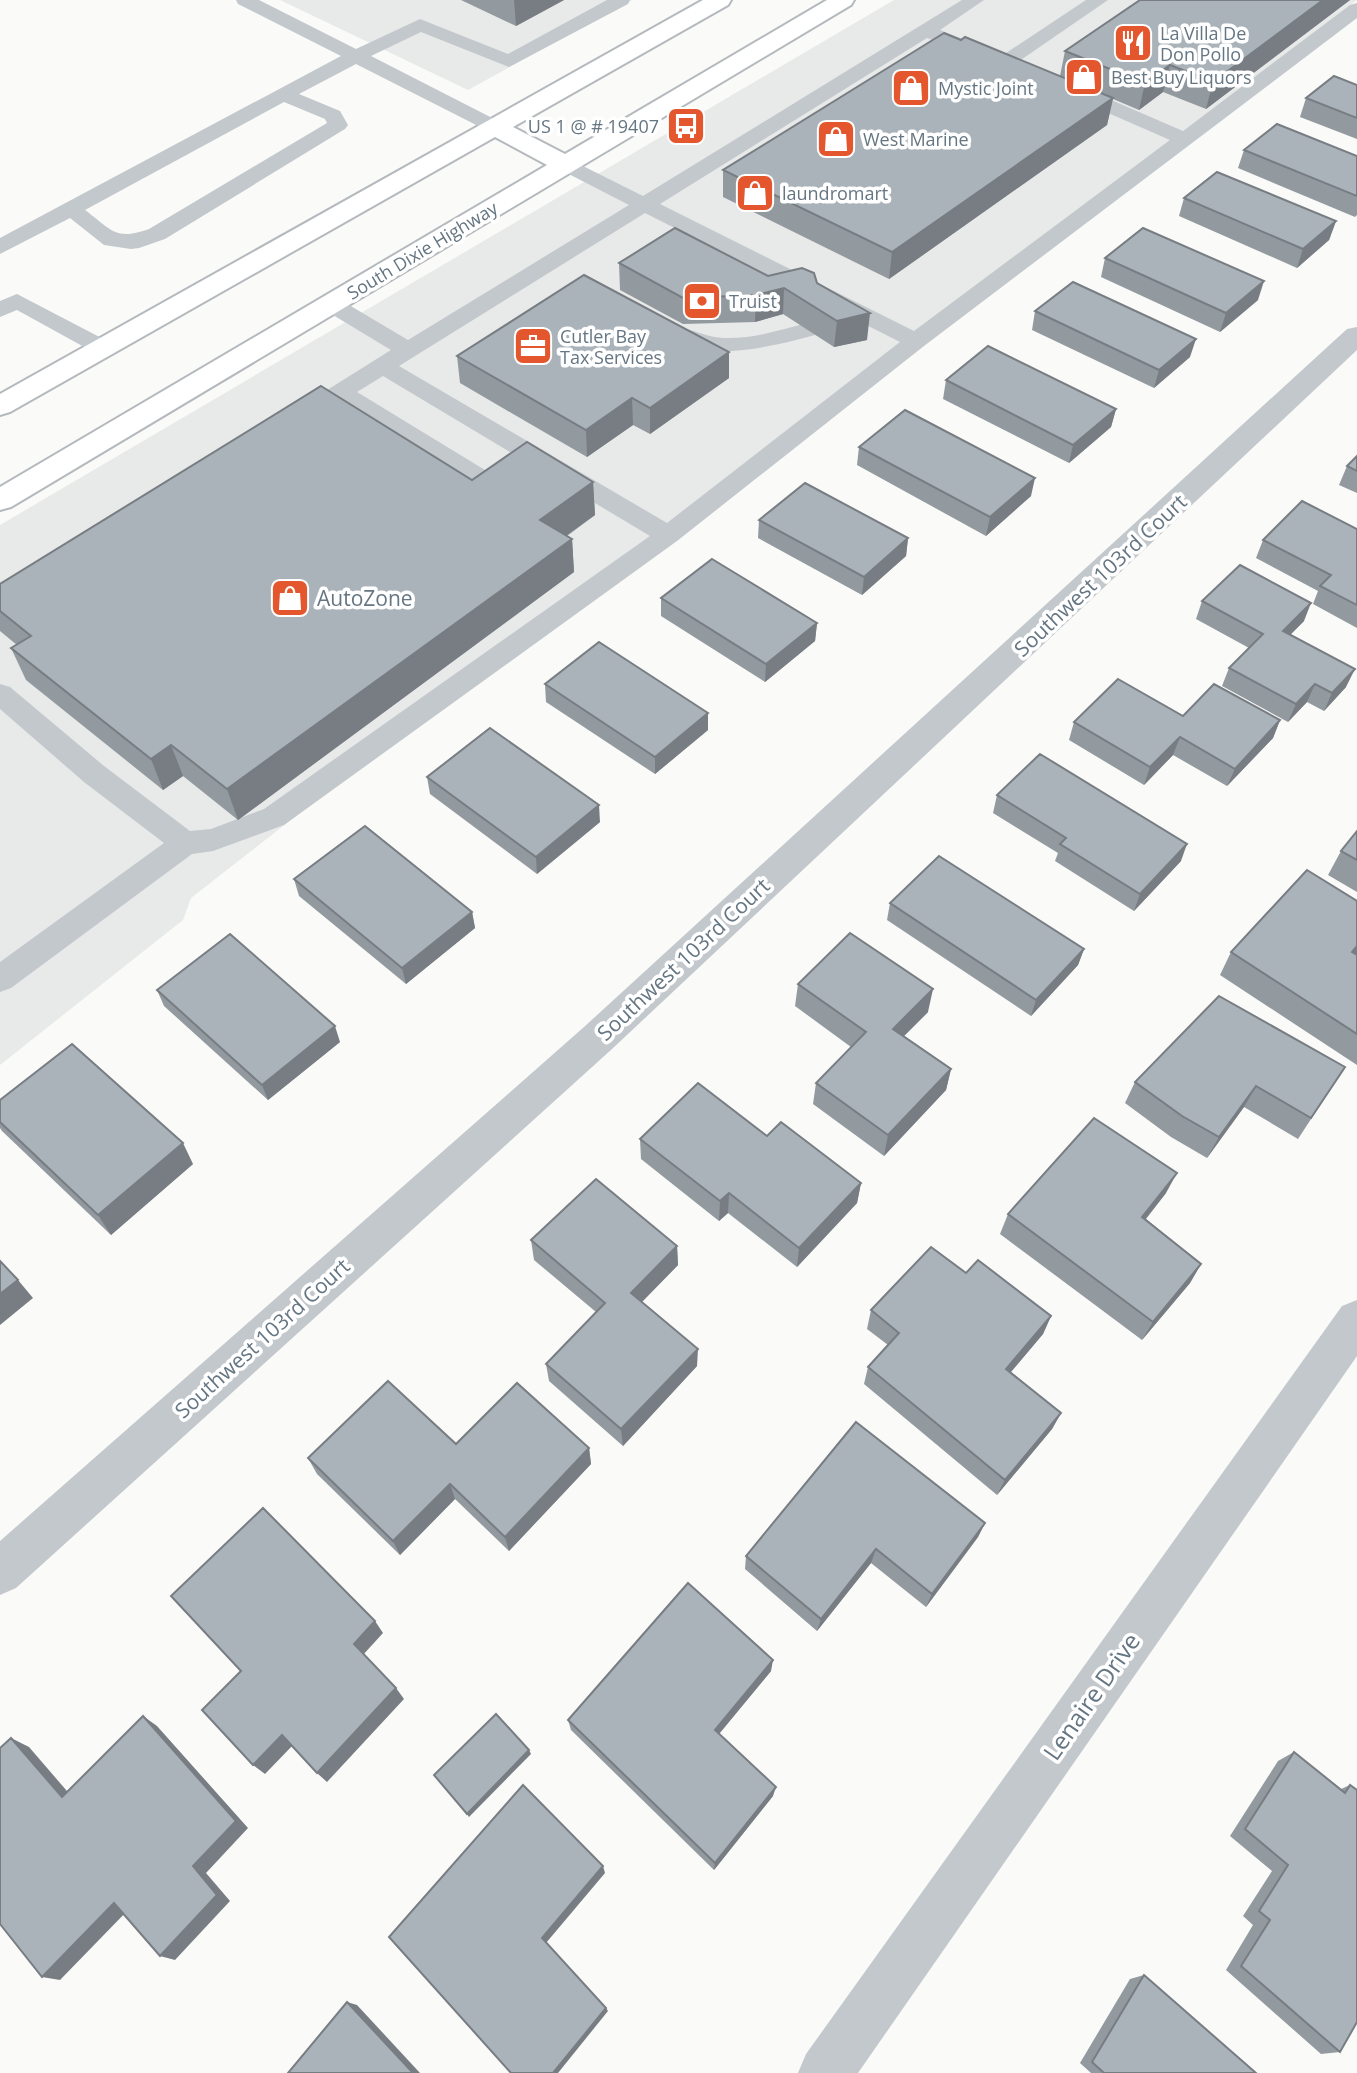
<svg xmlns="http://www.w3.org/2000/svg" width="1357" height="2073" font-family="'Open Sans',sans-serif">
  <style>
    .built { fill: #e8e9e9 }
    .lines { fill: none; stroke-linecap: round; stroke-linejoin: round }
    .trunk-casing { stroke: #b4b9bd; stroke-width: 4 }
    .service { fill: #c3c8cc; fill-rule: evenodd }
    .minor { fill: #c3c8cc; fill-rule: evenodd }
    .trunk { fill: #fff; fill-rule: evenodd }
    .wall { fill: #929a9f }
    .shaded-wall { fill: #777d82 }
    .building { fill: #aab3b9; stroke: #777d82; stroke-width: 2 }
    .labels { text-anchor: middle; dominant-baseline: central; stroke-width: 7; stroke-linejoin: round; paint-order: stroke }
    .far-poi-label { font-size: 18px; fill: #657683; stroke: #fff; text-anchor: start }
    .far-street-label { font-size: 18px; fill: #657683; stroke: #fff }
    .street-label { font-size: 21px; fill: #657683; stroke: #fff }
    .poi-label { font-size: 21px; fill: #657683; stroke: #fff; text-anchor: start }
    .near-street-label { font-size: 24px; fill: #657683; stroke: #fff }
  </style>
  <rect width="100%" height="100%" fill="#fafaf8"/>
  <g class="built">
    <path d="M280 0H632L468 90Z"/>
    <path d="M894 0H1357L916 332 191 898 183 920 0 1065V525Z"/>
  </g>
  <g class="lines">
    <g class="trunk-casing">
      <path id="trunk" d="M703 0H731L728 5 513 127 565 154 827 0H854L851 5 11 507 0 510V487L547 165 495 137 10 412 0 415V394Z"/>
    </g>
    <g class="service">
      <path d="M236 0H259L356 49 420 19 508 54 607 0H630L628 4 509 67 421 32 371 56 502 123 505 127 502 131H488L356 64 299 94 340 111 348 125 345 129 165 239 139 248 131 249 104 245 70 218 0 254V238L341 56 238 4ZM284 102 325 119 327 123 149 229C115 241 112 230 85 210Z"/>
      <path d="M962 0H984L940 30 1003 55 1086 0H1108L1012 66 1005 68 927 38 660 204 914 331 1170 140 1067 95 1064 91 1067 87H1081L1183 131 1350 5 1357 3V18L924 346 677 541 284 825 213 851 192 854 11 988 0 992V962L164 843 84 782 0 709V684L10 687 104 766 190 831 211 829 264 809 650 536 383 376 357 392 513 487 516 493 513 499 504 501 495 499 340 403C325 412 309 427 292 422L288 417 292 412 391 350 323 309 320 304 323 299H339L408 340 629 205 559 169 556 165 559 161H573L643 196ZM645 213 900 342 667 523 399 366Z"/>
      <path d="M17 294 111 343 114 348 111 353H95L17 310 0 317V301Z"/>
      <path d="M807 323 815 325 818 330 815 335C783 344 690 368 667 334L670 329C687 325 706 338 724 338 753 339 780 330 807 323Z"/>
    </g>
    <g class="minor">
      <path d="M1357 327V350L612 1049 16 1588 0 1595V1541L584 1027 1347 329Z"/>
      <path d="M1357 1300V1356L858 2073H798L806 2054 1342 1306Z"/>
    </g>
    <use href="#trunk" class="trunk"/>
  </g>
  <g class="wall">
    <path d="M461 0H564L516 26Z"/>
    <path d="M1140 0H1350L1206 109 1163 92 1139 110 1113 99 1107 125 889 279 723 197V170L961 40 1060 76 1065 51Z"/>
    <path d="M1357 85V139L1300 117 1306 98Z"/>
    <path d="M1244 150 1357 156V215L1355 217 1238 168Z"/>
    <path d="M1184 198 1336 221 1329 240 1297 268 1179 216Z"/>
    <path d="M1105 258 1258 300 1220 332 1101 277Z"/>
    <path d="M619 263 768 276 817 283 867 340 834 347 783 314 755 322 683 324 620 290Z"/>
    <path d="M1035 311 1190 357 1154 388 1032 330Z"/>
    <path d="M729 352V378L650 434 633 425 587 457 460 383 457 356Z"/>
    <path d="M946 380 1116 409 1111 427 1069 463 943 399Z"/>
    <path d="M859 447 1031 496 986 536 857 465Z"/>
    <path d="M1357 456V493L1339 485 1347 466Z"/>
    <path d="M472 480 593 482 595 515 567 536 572 539 574 572 238 820 183 776 163 790 26 680 11 648 17 645 0 631V584Z"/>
    <path d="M759 520 908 538 906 556 862 595 758 538Z"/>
    <path d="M1357 529V628L1313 604 1318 591 1256 558 1263 540Z"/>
    <path d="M661 598 817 623 815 641 765 682 661 616Z"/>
    <path d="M1202 601 1304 621 1290 635 1346 687 1324 711 1307 702 1288 722 1222 686 1229 668 1249 648 1196 619Z"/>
    <path d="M545 684 708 730 655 774 546 702Z"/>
    <path d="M1183 716 1280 720 1273 738 1227 786 1173 755 1144 785 1069 740 1074 722Z"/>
    <path d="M427 777 600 822 537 874 430 794Z"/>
    <path d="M997 795 1181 861 1134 911 1055 861 1058 853 993 813Z"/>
    <path d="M1357 831V892L1328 875 1341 851Z"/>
    <path d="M294 879 472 912 475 928 406 984 299 896Z"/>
    <path d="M1357 901V954L1356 955H1357V1065L1220 975 1231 952Z"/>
    <path d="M890 903 1084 949 1078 965 1031 1016 887 920Z"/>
    <path d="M798 984 928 1012 904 1036 951 1069 946 1090 884 1156 813 1104 816 1083 851 1047 795 1006Z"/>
    <path d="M157 990 340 1042 268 1100 164 1006Z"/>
    <path d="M1345 1067 1298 1139 1244 1107 1207 1158 1171 1137 1125 1103 1135 1082Z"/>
    <path d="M0 1100 193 1164 111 1235 2 1131 0 1128Z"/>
    <path d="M767 1136 861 1183 857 1203 797 1267 728 1213 719 1221 641 1159 640 1139Z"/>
    <path d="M1166 1193 1146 1219 1201 1264 1190 1283 1142 1340 1000 1234 1008 1214Z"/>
    <path d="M531 1240 677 1246 678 1265 642 1302 697 1366 623 1446 549 1381 546 1364 596 1312 534 1260Z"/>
    <path d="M966 1273 1051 1316 1043 1334 1011 1372 1061 1413 1052 1429 997 1495 864 1384 868 1367 888 1345 867 1329 871 1310Z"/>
    <path d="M456 1444 589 1448 591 1464 509 1551 455 1499 400 1555 317 1474 308 1458Z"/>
    <path d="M985 1523 978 1537 926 1607 871 1563 817 1631 745 1569 746 1556Z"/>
    <path d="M771 1671 719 1734 773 1796 714 1870 571 1730 568 1720Z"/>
    <path d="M1294 1752 1341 1789 1350 1785 1340 2052 1321 2054 1226 1970 1253 1925 1243 1916 1272 1871 1230 1836 1278 1761Z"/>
    <path d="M1144 1975 1256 2073H1091L1080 2063 1130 1979Z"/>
  </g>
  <g class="shaded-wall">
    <path d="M514 0H564L516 26Z"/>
    <path d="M1323 0H1350L1206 109 1213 82Z"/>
    <path d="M1170 65 1163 92 1139 110 1145 83Z"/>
    <path d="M1113 98 1107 125 889 279 892 252Z"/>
    <path d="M1336 221 1329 240 1297 268 1303 249Z"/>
    <path d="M1264 281 1258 300 1220 332 1226 313Z"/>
    <path d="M784 288 783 314 755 322 756 295Z"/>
    <path d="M870 313 867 340 834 347 837 321Z"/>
    <path d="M1196 339 1190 357 1154 388 1159 370Z"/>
    <path d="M729 352V378L650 434V408Z"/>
    <path d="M632 398 633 425 587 457 586 430Z"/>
    <path d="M1116 409 1111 427 1069 463 1073 445Z"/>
    <path d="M1035 478 1031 496 986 536 990 517Z"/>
    <path d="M593 482 595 515 543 552 540 520Z"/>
    <path d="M908 538 906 556 862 595 864 577Z"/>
    <path d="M572 539 574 572 238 820 227 789Z"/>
    <path d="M1311 603 1304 621 1276 649 1283 631Z"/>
    <path d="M817 623 815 641 765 682 766 664Z"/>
    <path d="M1355 669 1346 687 1324 711 1332 693Z"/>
    <path d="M1315 684 1307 702 1288 722 1296 704Z"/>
    <path d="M708 713V730L655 774V757Z"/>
    <path d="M1280 720 1273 738 1227 786 1235 769Z"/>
    <path d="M1180 737 1173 755 1144 785 1150 767Z"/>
    <path d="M171 745 183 776 163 790 151 759Z"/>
    <path d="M599 805 600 822 537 874 536 857Z"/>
    <path d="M1187 844 1181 861 1134 911 1140 894Z"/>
    <path d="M472 912 475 928 406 984 402 968Z"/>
    <path d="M1357 946V954L1338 975 1352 952Z"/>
    <path d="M1084 949 1078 965 1031 1016 1036 1000Z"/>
    <path d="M933 989 928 1012 889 1051 893 1029Z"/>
    <path d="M335 1026 340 1042 268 1100 262 1085Z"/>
    <path d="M951 1069 946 1090 884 1156 888 1135Z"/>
    <path d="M1256 1086 1244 1107 1207 1158 1219 1137Z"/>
    <path d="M183 1143 193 1164 111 1235 98 1215Z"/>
    <path d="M1177 1173 1166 1193 1132 1236 1142 1217Z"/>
    <path d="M861 1183 857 1203 797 1267 799 1248Z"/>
    <path d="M729 1193 728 1213 719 1221 720 1201Z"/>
    <path d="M677 1246 678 1265 633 1311 631 1293Z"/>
    <path d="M1201 1264 1190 1283 1142 1340 1153 1322Z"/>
    <path d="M18 1280 33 1298 0 1325V1294Z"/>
    <path d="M1051 1316 1043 1334 999 1386 1006 1369Z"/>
    <path d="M698 1349 697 1366 623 1446 621 1429Z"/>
    <path d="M1061 1413 1052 1429 997 1495 1005 1480Z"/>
    <path d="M589 1448 591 1464 509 1551 505 1537Z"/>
    <path d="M450 1484 455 1499 400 1555 393 1541Z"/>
    <path d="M985 1523 978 1537 926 1607 932 1594Z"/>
    <path d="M876 1549 871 1563 817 1631 821 1619Z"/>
    <path d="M375 1621 383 1633 362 1656 354 1644Z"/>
    <path d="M773 1660 771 1671 714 1740 715 1730Z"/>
    <path d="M396 1688 404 1699 327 1782 317 1773Z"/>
    <path d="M143 1716 157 1726 248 1828 206 1873 230 1901 175 1960 160 1956 193 1866Z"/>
    <path d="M282 1735 293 1745 265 1774 253 1765Z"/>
    <path d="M11 1738 29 1747 79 1805 62 1797Z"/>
    <path d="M529 1750 531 1754 469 1817 467 1814Z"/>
    <path d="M776 1787 773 1796 714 1870 715 1863Z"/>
    <path d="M603 1866 605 1873 546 1943 542 1938Z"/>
    <path d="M114 1903 130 1908 60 1980 42 1977Z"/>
    <path d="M347 2002 357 2005 420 2073H413Z"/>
    <path d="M606 2008 608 2011 558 2073H553Z"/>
  </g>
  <g class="building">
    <path d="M1140 0H1323L1213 82 1170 65 1145 83 1065 51Z"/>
    <path d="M944 33 961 40 965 37 1113 98 892 252 723 170Z"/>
    <path d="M1334 76 1357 85V118L1306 98Z"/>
    <path d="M1277 124 1357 156V196L1244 150Z"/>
    <path d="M1217 172 1336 221 1303 249 1184 198Z"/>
    <path d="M675 228 768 276 802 268 814 273 817 283 870 313 837 321 784 288 756 295 683 298 619 263Z"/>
    <path d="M1143 228 1264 281 1226 313 1105 258Z"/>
    <path d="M584 275 729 352 650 408 632 398 586 430 457 356Z"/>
    <path d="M1073 282 1196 339 1159 370 1035 311Z"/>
    <path d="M988 346 1116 409 1073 445 946 380Z"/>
    <path d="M321 386 472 480 527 442 593 482 540 520 572 539 227 789 171 745 151 759 11 648 31 636 0 611V584Z"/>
    <path d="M905 410 1035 478 990 517 859 447Z"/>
    <path d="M1357 456V471L1347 466Z"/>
    <path d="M805 483 908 538 864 577 759 520Z"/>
    <path d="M1302 501 1357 529V605L1320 586 1331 575 1263 540Z"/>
    <path d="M712 559 817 623 766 664 661 598Z"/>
    <path d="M1240 565 1311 603 1283 631 1355 669 1332 693 1315 684 1296 704 1229 668 1263 634 1202 601Z"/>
    <path d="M599 642 708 713 655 757 545 684Z"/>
    <path d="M1118 679 1183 716 1214 684 1280 720 1235 769 1180 737 1150 767 1074 722Z"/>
    <path d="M490 728 599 805 536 857 427 777Z"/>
    <path d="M1040 754 1187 844 1140 894 1060 844 1066 838 997 795Z"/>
    <path d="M365 826 472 912 402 968 294 879Z"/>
    <path d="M1357 831V860L1341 851Z"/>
    <path d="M939 856 1084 949 1036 1000 890 903Z"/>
    <path d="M1307 870 1357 901V946L1352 952 1357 955V1034L1231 952Z"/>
    <path d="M850 933 933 989 893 1029 951 1069 888 1135 816 1083 866 1032 798 984Z"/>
    <path d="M230 934 335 1026 262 1085 157 990Z"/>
    <path d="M1219 996 1345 1067 1311 1118 1256 1086 1219 1137 1182 1116 1135 1082Z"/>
    <path d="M72 1044 183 1143 98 1215 0 1122V1100Z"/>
    <path d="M698 1083 767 1136 781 1122 861 1183 799 1248 729 1193 720 1201 640 1139Z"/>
    <path d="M1094 1118 1177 1173 1142 1217 1201 1264 1153 1322 1008 1214Z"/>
    <path d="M596 1179 677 1246 631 1293 698 1349 621 1429 546 1364 605 1303 531 1240Z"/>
    <path d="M931 1247 966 1273 978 1260 1051 1316 1006 1369 1061 1413 1005 1480 868 1367 899 1333 871 1310Z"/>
    <path d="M0 1261 18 1280 0 1294Z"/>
    <path d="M388 1381 456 1444 517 1383 589 1448 505 1537 450 1484 393 1541 308 1458Z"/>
    <path d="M856 1422 985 1523 932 1594 876 1549 821 1619 746 1556Z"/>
    <path d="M263 1508 375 1621 354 1644 396 1688 317 1773 282 1735 253 1765 202 1710 241 1671 171 1596Z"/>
    <path d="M688 1583 773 1660 715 1730 776 1787 715 1863 568 1720Z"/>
    <path d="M496 1714 529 1750 467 1814 434 1775Z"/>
    <path d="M143 1716 236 1821 193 1866 217 1895 160 1956 114 1903 42 1977 0 1924V1748L11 1738 62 1797Z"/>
    <path d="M1294 1752 1345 1793 1350 1785 1357 1790V2022L1340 2052 1241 1966 1270 1920 1259 1911 1288 1865 1245 1829Z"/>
    <path d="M523 1785 603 1866 542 1938 606 2008 553 2073H511L389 1937Z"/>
    <path d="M1144 1975 1256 2073H1104L1092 2062Z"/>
    <path d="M347 2002 413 2073H288Z"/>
  </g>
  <defs>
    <g id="restaurant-square" transform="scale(2.0125)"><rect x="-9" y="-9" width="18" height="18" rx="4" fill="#e4572e" stroke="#fff"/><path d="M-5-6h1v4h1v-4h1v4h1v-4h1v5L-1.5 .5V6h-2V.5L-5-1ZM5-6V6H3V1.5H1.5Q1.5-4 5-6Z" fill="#fff"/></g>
    <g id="shop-square" transform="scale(2.0125)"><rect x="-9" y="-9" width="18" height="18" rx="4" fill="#e4572e" stroke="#fff"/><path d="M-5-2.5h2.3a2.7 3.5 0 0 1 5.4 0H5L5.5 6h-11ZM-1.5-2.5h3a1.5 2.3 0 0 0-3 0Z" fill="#fff"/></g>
    <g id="bus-square" transform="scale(2.0125)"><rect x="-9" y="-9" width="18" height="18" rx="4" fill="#e4572e" stroke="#fff"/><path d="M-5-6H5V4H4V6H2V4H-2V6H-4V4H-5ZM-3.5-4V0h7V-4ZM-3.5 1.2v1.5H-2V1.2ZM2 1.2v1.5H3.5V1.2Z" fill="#fff"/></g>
    <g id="bank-square" transform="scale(2.0125)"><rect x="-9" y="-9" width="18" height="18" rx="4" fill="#e4572e" stroke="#fff"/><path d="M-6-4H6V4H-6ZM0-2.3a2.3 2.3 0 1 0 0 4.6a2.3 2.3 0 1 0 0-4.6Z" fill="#fff"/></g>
    <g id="office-square" transform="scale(2.0125)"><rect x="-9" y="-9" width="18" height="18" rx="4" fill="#e4572e" stroke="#fff"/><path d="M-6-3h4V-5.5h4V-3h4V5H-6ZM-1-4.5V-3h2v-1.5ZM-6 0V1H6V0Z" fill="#fff"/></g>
  </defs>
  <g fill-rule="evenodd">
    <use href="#restaurant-square" x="1133" y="43"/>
    <use href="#shop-square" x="1084" y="77"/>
    <use href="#shop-square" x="911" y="88"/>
    <use href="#bus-square" x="686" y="126"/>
    <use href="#shop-square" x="836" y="139"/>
    <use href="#shop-square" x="755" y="193"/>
    <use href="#bank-square" x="702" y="301"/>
    <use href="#office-square" x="533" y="346"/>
    <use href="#shop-square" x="290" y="598"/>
  </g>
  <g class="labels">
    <g class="far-poi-label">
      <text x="1160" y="33">La Villa De<tspan x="1160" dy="21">Don Pollo</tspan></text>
      <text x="1111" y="77">Best Buy Liquors</text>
      <text x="938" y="88">Mystic Joint</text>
      <text x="659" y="126" text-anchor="end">US 1 @ # 19407</text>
      <text x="863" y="139">West Marine</text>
      <text x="782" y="193">laundromart</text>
      <text x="729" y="301">Truist</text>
      <text x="560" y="336">Cutler Bay<tspan x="560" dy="21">Tax Services</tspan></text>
    </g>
    <g class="far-street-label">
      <text transform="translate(422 250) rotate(-31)">South Dixie Highway</text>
    </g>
    <g class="street-label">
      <text transform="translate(1100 575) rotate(-43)">Southwest 103rd Court</text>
      <text transform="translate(683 959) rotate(-43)">Southwest 103rd Court</text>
      <text transform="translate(262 1338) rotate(-42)">Southwest 103rd Court</text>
    </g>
    <g class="poi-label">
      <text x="317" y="598">AutoZone</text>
    </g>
    <g class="near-street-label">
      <text transform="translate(1091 1696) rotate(-55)">Lenaire Drive</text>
    </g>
  </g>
</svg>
